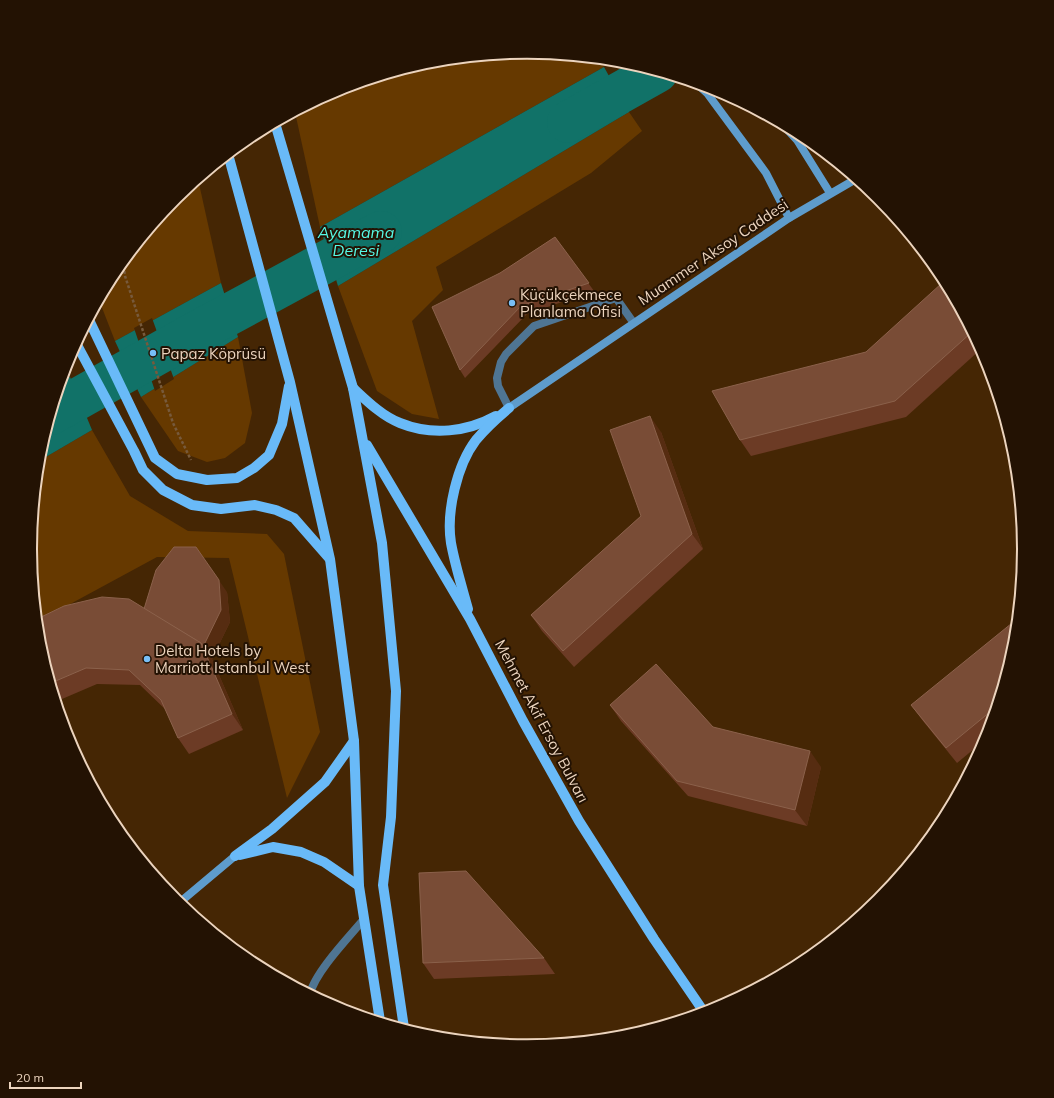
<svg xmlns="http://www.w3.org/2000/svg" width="1054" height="1098" font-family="Mulish,sans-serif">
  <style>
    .green { fill: #663900 }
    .water { fill: #117268 }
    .pier { fill: #452604 }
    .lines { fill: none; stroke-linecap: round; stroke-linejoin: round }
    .river { stroke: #117268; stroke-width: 42 }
    .path { stroke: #775a3c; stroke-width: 2.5; stroke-dasharray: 3 2; stroke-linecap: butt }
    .service { stroke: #4f7593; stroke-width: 8 }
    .secondary { stroke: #5e9ccc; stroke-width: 8 }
    .primary { stroke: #69baf8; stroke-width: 10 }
    .wall { fill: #6c3b25 }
    .shaded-wall { fill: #562c11 }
    .building { fill: #794c36; stroke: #8b614b }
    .poi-dot { fill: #78bff7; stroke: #231203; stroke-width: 1.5 }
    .labels { text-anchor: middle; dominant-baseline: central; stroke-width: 4; stroke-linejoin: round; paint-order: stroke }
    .street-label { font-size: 15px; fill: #ecd4be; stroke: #231203 }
    .poi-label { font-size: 15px; fill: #ecd4be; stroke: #231203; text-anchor: start }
    .water-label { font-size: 16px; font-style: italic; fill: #56f8e5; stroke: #231203 }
    .rim { fill: none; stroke: #ecd4be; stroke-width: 2 }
  </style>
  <rect width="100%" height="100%" fill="#452604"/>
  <g class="green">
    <path d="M527 52 595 59 604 67 320 227 295 112 337 90 430 62Z"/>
    <path d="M629 112 642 131 591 173 436 267 443 290 412 321 439 419 412 414 377 391 338 286Z"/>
    <path d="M198 179 221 283 115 341 99 300 114 273 176 197Z"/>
    <path d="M238 337 252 413 245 443 225 458 207 462 178 451 141 397Z"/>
    <path d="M92 430 130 496 188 531 267 534 284 554 320 732 287 798 229 558 157 557 37 622 30 549 39 461Z"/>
  </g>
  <g class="water">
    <path d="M604 67 629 112 338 286 320 227Z"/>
    <path d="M221 283 238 337 141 397 115 341Z"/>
    <path d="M70 377 92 430 39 461 40 452 61 382Z"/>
  </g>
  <path class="pier" d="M152 318 174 379 155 391 134 328Z"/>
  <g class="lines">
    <g class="river">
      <path d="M568 122 657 72"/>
      <path d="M51 414 191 335 381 232"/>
    </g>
    <path class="path" d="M123 261 125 276 173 423 191 460"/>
    <g class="service">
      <path d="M509 408 498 386 497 378 501 362 506 354 534 326 616 298 633 322"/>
      <path d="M310 994C315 972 349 937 364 919"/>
    </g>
    <g class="secondary">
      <path d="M696 83 707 93 766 173 789 218"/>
      <path d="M784 126 797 140 830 193"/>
      <path d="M509 408 789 218 856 179"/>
      <path d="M179 903 235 856"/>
    </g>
    <g class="primary">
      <path d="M275 123 353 388 382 543 396 691 391 817 383 885 404 1028"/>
      <path d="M228 154 290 382 330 559 354 741 359 886 380 1021"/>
      <path d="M89 320 155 458 177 474 207 480 237 478 254 468 269 455 282 424 289 386"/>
      <path d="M76 343 134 451 143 470 163 490 192 505 221 509 255 505 276 510 294 518 329 558"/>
      <path d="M353 388C367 401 382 416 400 423 432 436 467 432 496 416"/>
      <path d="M367 445 470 619 523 721 579 821 654 939 704 1012"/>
      <path d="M468 609C462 587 455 565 451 543 446 512 457 465 476 440 486 428 497 418 509 408"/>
      <path d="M240 855 273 847 301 852 324 862 359 886"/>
      <path d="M235 856 272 829 325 782 354 741"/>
    </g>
  </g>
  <g class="wall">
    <path d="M555 237 594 291 527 314 465 378 460 370 500 273Z"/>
    <path d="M951 293 981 349 906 417 751 456 740 440Z"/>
    <path d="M661 432 703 549 574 667 542 631 531 615 641 516Z"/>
    <path d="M227 592 230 622 212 659 243 730 189 754 178 738 165 709 140 685 97 684 62 699 51 685 40 646 144 609Z"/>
    <path d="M1014 646 986 739 957 763 923 721 911 705Z"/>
    <path d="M610 705 821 767 807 826 688 796 621 721Z"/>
    <path d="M544 958 555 974 434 979 423 963Z"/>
  </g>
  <g class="shaded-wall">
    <path d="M650 416 661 432 703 549 692 534Z"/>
    <path d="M196 547 227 592 230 622 212 659 243 730 232 714 201 643Z"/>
    <path d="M810 751 821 767 807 826 795 810Z"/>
  </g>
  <g class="building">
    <path d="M555 237 589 283 521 306 460 370 432 307 500 273Z"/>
    <path d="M942 283 951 293 972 332 895 401 740 440 712 391 866 352Z"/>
    <path d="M650 416 692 534 563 651 531 615 641 516 610 430Z"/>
    <path d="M174 547H196L219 580 221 610 203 647 201 643 144 609 156 570Z"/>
    <path d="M102 597 129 599 201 643 232 714 178 738 161 700 129 670 86 668 51 683 40 646 39 640 40 639 39 637 37 619 64 606Z"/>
    <path d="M1017 619 1014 646 996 707 946 748 911 705Z"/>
    <path d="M656 664 713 727 810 751 795 810 677 781 610 705Z"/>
    <path d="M466 871 544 958 423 963 419 873Z"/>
  </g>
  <g class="poi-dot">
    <circle cx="512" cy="303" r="4"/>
    <circle cx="153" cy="353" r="4"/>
    <circle cx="147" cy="659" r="4"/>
  </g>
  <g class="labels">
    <g class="street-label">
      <text transform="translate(713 252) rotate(-34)">Muammer Aksoy Caddesi</text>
      <text transform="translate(542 721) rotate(62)">Mehmet Akif Ersoy Bulvarı</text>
    </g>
    <g class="poi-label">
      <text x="520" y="294">Küçükçekmece<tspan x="520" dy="17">Planlama Ofisi</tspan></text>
      <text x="161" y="353">Papaz Köprüsü</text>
      <text x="155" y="650">Delta Hotels by<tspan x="155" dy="17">Marriott Istanbul West</tspan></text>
    </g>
    <g class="water-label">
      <text x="356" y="232">Ayamama<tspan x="356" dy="18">Deresi</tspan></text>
    </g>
  </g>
  <path d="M0 0H1054V1098H0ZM37 549a490 490 0 1 1 980 0a490 490 0 1 1-980 0Z" fill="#231203" fill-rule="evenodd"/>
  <path class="rim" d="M37 549a490 490 0 1 1 980 0a490 490 0 1 1-980 0Z"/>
  <path d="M10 1082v6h71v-6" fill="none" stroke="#ecd4be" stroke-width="2"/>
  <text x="16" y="1082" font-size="12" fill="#ecd4be" stroke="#231203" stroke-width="3" paint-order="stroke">20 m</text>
</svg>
